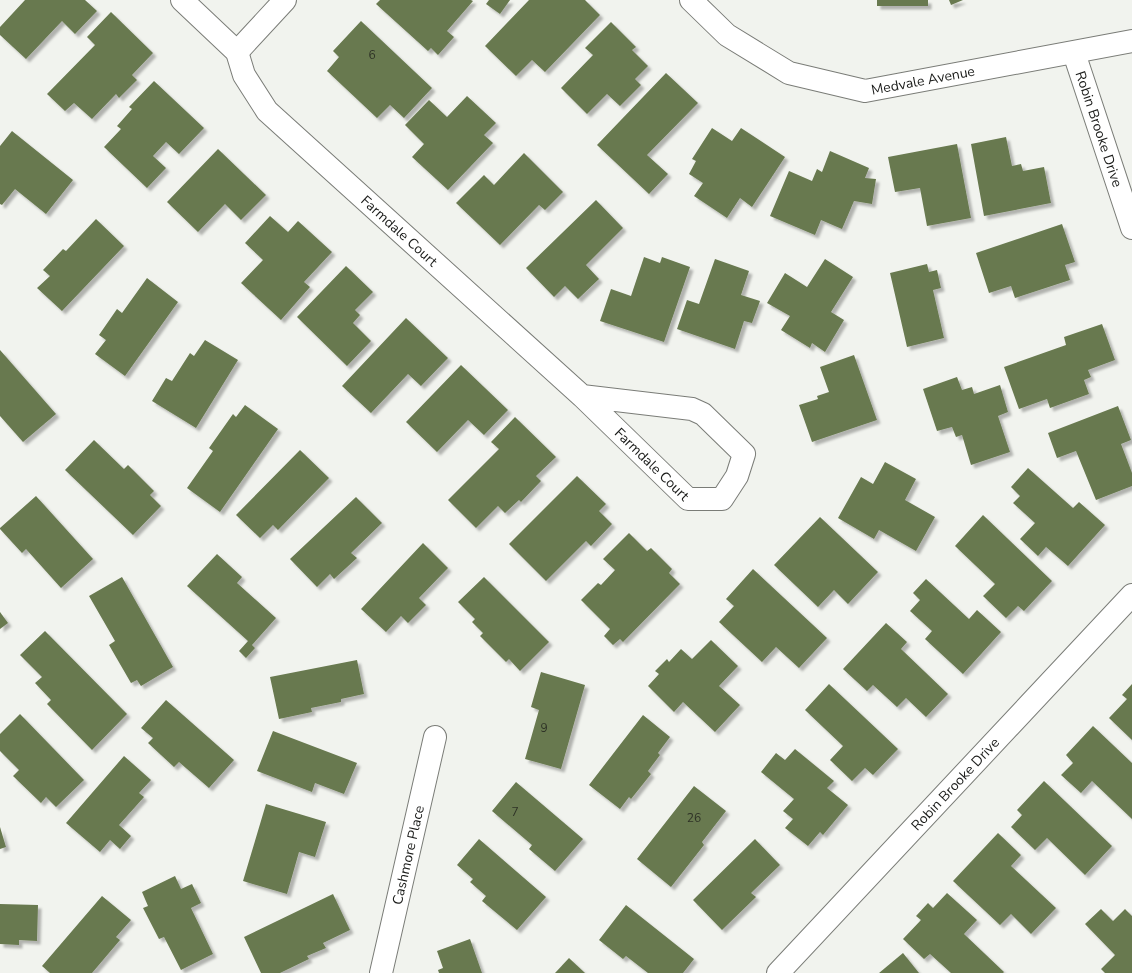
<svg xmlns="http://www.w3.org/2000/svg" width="1132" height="973" font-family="'Nunito Sans',sans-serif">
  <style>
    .building { fill: #68794f; filter: url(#shadow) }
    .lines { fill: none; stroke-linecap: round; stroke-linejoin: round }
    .minor-casing { stroke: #7a7c77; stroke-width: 24 }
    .minor { stroke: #fff; stroke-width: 22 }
    .labels { text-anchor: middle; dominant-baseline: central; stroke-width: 3; stroke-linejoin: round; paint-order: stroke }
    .number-label { font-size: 12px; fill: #2e3226 }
    .street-label { font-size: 14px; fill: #1a1b19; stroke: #fff }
  </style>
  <defs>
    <filter id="shadow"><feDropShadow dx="3.5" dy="3.5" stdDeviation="1" flood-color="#0004"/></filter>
  </defs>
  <rect width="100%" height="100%" fill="#f1f3ee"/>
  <g class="building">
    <path d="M25 0H85L97 11 75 34 62 21 26 59 0 35V27Z"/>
    <path d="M380 0H471L473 1 447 31 454 37 438 55 431 48 428 51 376 4Z"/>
    <path d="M489 0H510L500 14 486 4Z"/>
    <path d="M529 0H585L600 15 545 72 532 60 516 76 485 46Z"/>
    <rect x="877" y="0" width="51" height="6"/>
    <path d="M949 0H963L951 5Z"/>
    <path d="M111 12 153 53 132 75 137 80 119 98 116 94 92 119 74 103 65 111 47 94 95 45 87 37Z"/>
    <path d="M361 21 432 88 404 118 390 105 377 118 327 71 339 57 333 51Z"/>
    <path d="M611 22 636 47 632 50 648 66 635 79 641 85 620 106 607 94 587 114 561 88 593 55 585 48Z"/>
    <path d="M666 73 698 103 647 155 668 174 649 194 597 145Z"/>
    <path d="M154 81 204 128 179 154 166 142 153 156 166 168 147 188 104 147 121 129 117 126 132 109 129 107Z"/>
    <path d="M467 96 496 123 484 135 493 143 448 190 412 157 424 144 405 125 429 100 447 117Z"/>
    <path d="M712 128 732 141 741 128 785 157 752 207 740 198 727 218 694 196 703 183 689 174 696 161 692 159Z"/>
    <path d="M12 131 73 180 46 214 15 189 2 205 0 204V146Z"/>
    <path d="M1006 137 1012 166 1021 164 1023 171 1044 167 1051 203 984 216 971 144Z"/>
    <path d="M957 144 971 218 927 226 920 188 895 192 888 157Z"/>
    <path d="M218 149 266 195 241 220 225 204 198 232 167 202Z"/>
    <path d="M830 151 869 168 865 178 876 179 872 204 854 201 842 229 821 220 815 235 770 216 789 171 812 181 817 169 822 172Z"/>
    <path d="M524 153 563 192 545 210 539 205 500 245 456 203 484 175 494 185Z"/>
    <path d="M596 200 623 228 586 265 599 279 578 299 565 286 554 297 526 268Z"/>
    <path d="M270 216 288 232 298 221 332 252 304 282 310 287 281 320 241 283 263 260 245 243Z"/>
    <path d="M96 219 124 246 62 311 37 288 50 276 43 270 63 249 66 251Z"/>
    <path d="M1062 224 1075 262 1065 265 1070 280 1015 298 1011 286 989 293 976 253Z"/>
    <path d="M644 257 660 263 662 257 690 267 664 342 600 321 611 289 631 296Z"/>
    <path d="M715 259 749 271 741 295 760 301 752 323 744 321 735 349 677 329 687 300 699 304Z"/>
    <path d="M825 259 853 277 831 312 844 320 825 352 812 343 810 348 781 330 790 316 767 303 785 273 807 287Z"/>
    <path d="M927 264 929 272 937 270 941 288 933 290 944 338 907 347 890 273Z"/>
    <path d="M346 266 373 292 355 310 360 315 353 323 371 341 347 366 297 317Z"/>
    <path d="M147 278 178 302 125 376 95 354 106 340 99 335 117 309 122 313Z"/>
    <path d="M406 318 448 358 421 386 408 374 371 413 342 386Z"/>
    <path d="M1102 324 1115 360 1088 370 1091 377 1084 380 1089 394 1050 408 1047 399 1019 409 1004 367 1066 345 1064 337Z"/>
    <path d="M205 340 238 360 196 428 152 401 166 378 172 381 190 353 194 356Z"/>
    <path d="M0 350 56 414 23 442 0 416Z"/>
    <path d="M854 355 877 420 812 442 799 405 818 399 817 396 829 392 820 367Z"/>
    <path d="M461 365 508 410 484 435 468 420 437 452 406 422Z"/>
    <path d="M957 377 962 390 972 387 974 394 1000 385 1008 412 998 416 1010 452 971 465 962 435 956 437 952 427 937 431 923 389Z"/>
    <path d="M245 405 278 429 220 512 187 488 213 451 209 448 233 414 236 417Z"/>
    <path d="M1118 406 1131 440 1121 444 1132 473V486L1096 500 1076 451 1057 458 1048 433Z"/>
    <path d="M515 417 556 457 536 476 541 481 521 502 519 500 505 513 498 506 476 528 448 500 499 449 491 442Z"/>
    <path d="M94 440 124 469 128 465 154 491 150 495 161 506 133 535 65 470Z"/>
    <path d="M300 450 329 478 278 530 273 525 260 538 236 515Z"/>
    <path d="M885 462 916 479 905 500 935 517 916 551 879 530 874 539 838 518 861 477 873 484Z"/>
    <path d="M1028 468 1073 508 1079 502 1105 525 1068 566 1046 547 1038 556 1020 539 1035 523 1013 503 1020 496 1011 487Z"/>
    <path d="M577 476 606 504 599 511 612 524 591 546 586 541 546 581 509 544Z"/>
    <path d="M36 496 93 559 61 588 26 549 22 553 0 529V528Z"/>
    <path d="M356 497 382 523 351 553 357 558 334 579 330 574 317 587 290 559Z"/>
    <path d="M983 515 1052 581 1024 611 1018 606 1006 618 983 596 995 584 955 546Z"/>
    <path d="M820 517 878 572 848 604 834 590 818 607 774 565Z"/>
    <path d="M629 533 647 551 651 548 672 569 669 573 680 584 623 642 620 639 613 645 604 636 610 629 581 600 598 583 601 585 615 570 603 559Z"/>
    <path d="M423 543 448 568 419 598 426 605 408 623 401 616 386 632 361 609Z"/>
    <path d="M217 554 242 577 237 583 276 618 252 645 255 648 246 658 239 651 248 641 187 586Z"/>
    <path d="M753 569 827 638 799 668 776 647 762 662 719 622 734 606 726 599Z"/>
    <path d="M122 577 173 667 141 686 137 680 131 683 109 645 115 641 89 596Z"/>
    <path d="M484 577 549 642 520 671 509 659 506 662 480 636 483 633 472 622 475 619 458 602Z"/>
    <path d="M926 579 969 619 977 610 1001 632 963 674 925 639 932 631 910 611 920 600 913 593Z"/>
    <path d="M0 612 8 623 0 629Z"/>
    <path d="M886 623 907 642 901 649 948 694 926 717 906 698 897 707 873 685 867 691 843 669Z"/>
    <path d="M45 631 127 714 92 750 47 704 51 700 35 683 42 677 20 655Z"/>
    <path d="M711 640 738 666 719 686 740 705 715 732 683 702 674 712 648 686 659 674 655 671 667 659 669 662 681 649 692 659Z"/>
    <path d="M357 660 364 694 341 699V702L311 708 312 712 279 719 270 677Z"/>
    <path d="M541 672 585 685 561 769 525 759 539 710 531 707Z"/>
    <path d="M829 684 898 749 873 775 865 768 852 781 830 760 843 746 805 710Z"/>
    <path d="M1132 684V740L1109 718 1127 699 1122 695Z"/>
    <path d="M166 700 234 760 209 788 179 762 174 767 148 743 153 738 141 728Z"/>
    <path d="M20 714 84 780 56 807 46 797 41 803 13 776 19 770 0 751V734Z"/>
    <path d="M643 715 670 737 658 753 660 755 648 771 651 774 631 799 629 797 620 809 589 785Z"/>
    <path d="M1093 726 1132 763V819L1092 781 1081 793 1061 775 1073 763 1066 755Z"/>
    <path d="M273 731 357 763 344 794 315 783 312 792 257 771Z"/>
    <path d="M795 749 834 781 827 788 848 805 823 835 820 832 808 846 785 828 793 819 783 811 794 799 761 772 776 753 785 760Z"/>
    <path d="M124 756 151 780 139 793 144 797 119 825 131 836 120 849 110 840 100 852 66 823Z"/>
    <path d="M1044 781 1112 846 1085 875 1047 838 1035 850 1011 827 1022 815 1017 810Z"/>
    <path d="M516 782 583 839 555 871 529 849 532 845 492 811Z"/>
    <path d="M694 786 726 811 702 842 704 845 671 887 637 859Z"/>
    <path d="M266 804 326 822 315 857 299 852 287 894 243 881Z"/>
    <path d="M0 827 6 847 0 849Z"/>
    <path d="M998 833 1021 855 1011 866 1056 908 1031 934 1011 914 1000 925 953 881Z"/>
    <path d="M479 839 546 897 517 930 482 901 486 896 470 882 473 879 457 865Z"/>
    <path d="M755 839 780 865 751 893 756 897 722 930 693 900Z"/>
    <path d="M175 876 181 889 192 884 201 903 191 908 213 954 181 970 164 937 159 939 143 908 148 906 142 892Z"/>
    <path d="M947 893 977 920 964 934 1004 972 1003 973H951L930 954 924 959 903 939 921 920 916 916 928 903 933 908Z"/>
    <path d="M333 894 350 930 323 943 326 948 307 956 309 959 280 973H261L244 937Z"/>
    <path d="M102 896 131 920 116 937 120 940 92 973H50L42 966Z"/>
    <path d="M0 904 38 905 37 941 19 940V945L0 944Z"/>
    <path d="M626 905 694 959 683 973H648L626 956 623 959 599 940Z"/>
    <path d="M1101 909 1113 921 1125 909 1132 916V973H1105L1101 969 1115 955 1085 924Z"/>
    <path d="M470 939 482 973H439L438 970 443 968 437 951Z"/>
    <path d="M903 953 919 973H879Z"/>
    <path d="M569 958 585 973H555Z"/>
  </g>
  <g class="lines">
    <g class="minor-casing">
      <g id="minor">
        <path id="s1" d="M182 0 237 52 244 75 267 111 582 396 688 499H722L737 476 744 454 703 414 692 409 582 396"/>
        <path id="s2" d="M691 0 727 35 789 73 865 91 1132 41"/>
        <path d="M237 52 285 0"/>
        <path id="s3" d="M1074 53 1132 228"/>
        <path id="s4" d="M381 973 435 737"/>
        <path id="s5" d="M778 973 1132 595"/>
      </g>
    </g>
    <use href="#minor" class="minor"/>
  </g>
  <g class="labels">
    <g class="number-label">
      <text x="372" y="55">6</text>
      <text x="544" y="728">9</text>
      <text x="515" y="812">7</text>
      <text x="694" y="818">26</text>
    </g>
    <g class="street-label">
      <text stroke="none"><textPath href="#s2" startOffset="260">Medvale Avenue</textPath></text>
      <text stroke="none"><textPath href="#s3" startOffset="80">Robin Brooke Drive</textPath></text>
      <text stroke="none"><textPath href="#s1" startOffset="321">Farmdale Court</textPath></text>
      <text stroke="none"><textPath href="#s1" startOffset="665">Farmdale Court</textPath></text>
      <text stroke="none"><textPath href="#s5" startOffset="259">Robin Brooke Drive</textPath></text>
      <text stroke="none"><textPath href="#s4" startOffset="121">Cashmore Place</textPath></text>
    </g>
  </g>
</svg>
